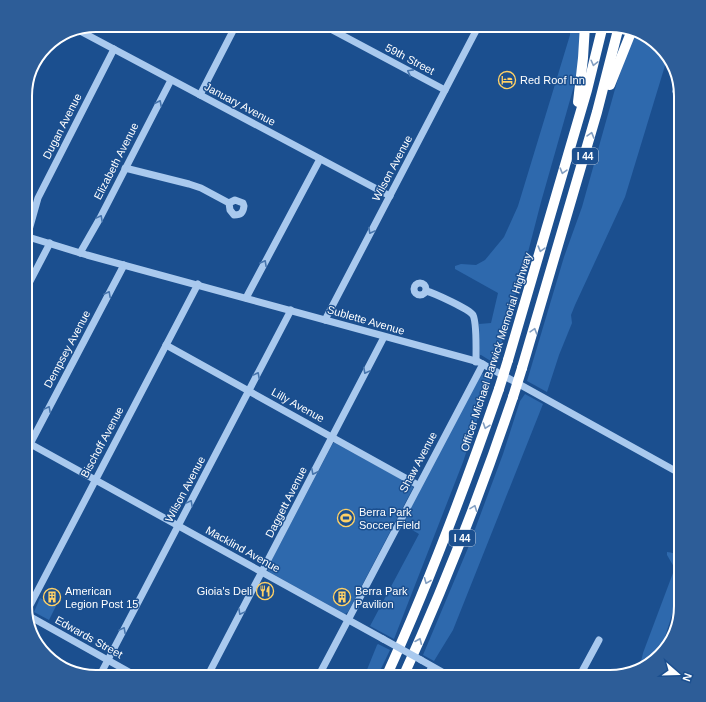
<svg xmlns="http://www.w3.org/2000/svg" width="706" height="702" font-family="Helvetica,sans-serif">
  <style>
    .green { fill: #2e69ad }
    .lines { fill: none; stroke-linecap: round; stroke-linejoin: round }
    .minor { stroke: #a9c9ee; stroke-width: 7 }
    .highway { stroke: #fff; stroke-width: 10 }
    .minor-bridge { stroke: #a9c9ee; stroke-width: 7 }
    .highway-bridge { stroke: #fff; stroke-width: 10 }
    .oneway { stroke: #829ec1 }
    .oneway2 { stroke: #4674ac }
    .labels { text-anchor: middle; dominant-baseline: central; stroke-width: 3; stroke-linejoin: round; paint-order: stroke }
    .shield { fill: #1b4f8f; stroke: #bbcadd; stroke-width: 1 }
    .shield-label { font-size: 10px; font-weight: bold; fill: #fff }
    .street-label { font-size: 11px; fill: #fff; stroke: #1b4f8f }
    .poi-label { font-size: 11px; fill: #fff; stroke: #1b4f8f; text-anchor: start }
    .rim { fill: none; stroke: #fff; stroke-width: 2 }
  </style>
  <rect width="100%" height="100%" fill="#1b4f8f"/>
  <g class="green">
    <path d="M570 25H581L578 64 574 86 541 202 526 260 498 355 494 363 481 355H480L479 324 491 323 498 293 455 269V266L461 264 476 265 485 260 504 237 518 206 570 35Z"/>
    <path d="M635 31 641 32 663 49 667 59 625 197 575 305 571 315 572 323 559 355 547 392 527 381 564 257 582 207 617 82Z"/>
    <path d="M486 373 492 375 463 462 394 639 370 626 419 534 402 524 481 374Z"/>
    <path d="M525 394 543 404 453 630 434 661 423 655 468 548 503 454 520 401Z"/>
    <path d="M333 443H335L412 485 413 488 348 612 345 614 269 572 267 569Z"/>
    <path d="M667 552C672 552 676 555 681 555V586L659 656 657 659 640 666 643 653 673 573 674 567 667 555Z"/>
    <path d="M40 598 56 606 49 620 34 612Z"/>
    <path d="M378 644 390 650 377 677H364L377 645Z"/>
  </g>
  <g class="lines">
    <g class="minor">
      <path d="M323 25 445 90"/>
      <path d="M80 31 390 196"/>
      <path d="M676 91 678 87"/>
      <path d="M200 95 236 25"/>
      <path d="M125 168 189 184 201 188 229 203 230 210 234 215C241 215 243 213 244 206L243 203 235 200 229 203"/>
      <path d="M25 236 87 255 479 362 681 474"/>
      <path d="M27 237 38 198 114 49"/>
      <path d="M80 253 100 218 171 80"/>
      <circle cx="420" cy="289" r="6"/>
      <path d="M25 291 50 243"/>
      <path d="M426 291C434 293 469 309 473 315 477 323 476 351 476 362"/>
      <path d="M246 298 320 159"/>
      <path d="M325 320 479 25"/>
      <path d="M166 345 418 485"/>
      <path d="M25 441 383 639"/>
      <path d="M30 444 124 265"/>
      <path d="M27 611 198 284"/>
      <path d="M29 616 138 677"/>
      <path d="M421 660 451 677"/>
      <path d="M99 677 291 310"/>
      <path d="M207 677 384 337"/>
      <path d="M318 677 483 364"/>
      <path d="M426 677 432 667"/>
      <path d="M579 677 599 640"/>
    </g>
    <g class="highway">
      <path d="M610 85 632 30"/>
      <path d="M578 102 583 58 585 25"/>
      <path d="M508 360 587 90 603 25"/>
      <path d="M522 368 597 112 619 26"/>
      <path d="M386 677C429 583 465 487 499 389"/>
      <path d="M403 677C445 585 481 492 513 397"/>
    </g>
    <path class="minor-bridge" d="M383 639 421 660"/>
    <g class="highway-bridge">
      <path d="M499 389 508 360"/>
      <path d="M513 397 522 368"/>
    </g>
  </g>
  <defs><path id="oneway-chevron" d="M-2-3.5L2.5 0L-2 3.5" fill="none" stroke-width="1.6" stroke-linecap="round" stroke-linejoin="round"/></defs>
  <g class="oneway">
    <use href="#oneway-chevron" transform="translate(594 63) rotate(104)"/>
    <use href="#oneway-chevron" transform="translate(591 135) rotate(-74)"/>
    <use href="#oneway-chevron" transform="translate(563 171) rotate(106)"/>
    <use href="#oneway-chevron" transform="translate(541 249) rotate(106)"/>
    <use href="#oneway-chevron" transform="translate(534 331) rotate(-73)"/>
    <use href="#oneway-chevron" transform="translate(486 426) rotate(109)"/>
    <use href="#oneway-chevron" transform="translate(474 508) rotate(-69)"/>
    <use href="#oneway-chevron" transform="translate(427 581) rotate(112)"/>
    <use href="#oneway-chevron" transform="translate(419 641) rotate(-67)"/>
  </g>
  <g class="oneway2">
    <use href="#oneway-chevron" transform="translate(410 72) rotate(-152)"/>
    <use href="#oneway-chevron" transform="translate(159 103) rotate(-63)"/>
    <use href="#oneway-chevron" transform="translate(100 218) rotate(-62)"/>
    <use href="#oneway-chevron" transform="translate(371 231) rotate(118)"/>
    <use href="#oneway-chevron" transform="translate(264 263) rotate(-61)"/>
    <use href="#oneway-chevron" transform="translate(108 294) rotate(-62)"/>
    <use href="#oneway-chevron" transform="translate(366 371) rotate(118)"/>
    <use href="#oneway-chevron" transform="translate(257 375) rotate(-62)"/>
    <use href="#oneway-chevron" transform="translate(48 409) rotate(-62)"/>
    <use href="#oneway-chevron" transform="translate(314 472) rotate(117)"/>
    <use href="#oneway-chevron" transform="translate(190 503) rotate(-62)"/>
    <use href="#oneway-chevron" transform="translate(241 612) rotate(118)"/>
    <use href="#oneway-chevron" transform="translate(123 630) rotate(-62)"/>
  </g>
  <defs>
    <g id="hotel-ring" transform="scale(0.9)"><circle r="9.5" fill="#1b4f8f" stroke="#ffd166" stroke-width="1.5"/><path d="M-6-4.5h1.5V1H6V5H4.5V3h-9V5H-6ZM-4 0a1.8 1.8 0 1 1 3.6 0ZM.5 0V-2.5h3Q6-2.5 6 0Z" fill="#ffd166"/></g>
    <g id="stadium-ring" transform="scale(0.9)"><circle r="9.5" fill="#1b4f8f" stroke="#ffd166" stroke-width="1.5"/><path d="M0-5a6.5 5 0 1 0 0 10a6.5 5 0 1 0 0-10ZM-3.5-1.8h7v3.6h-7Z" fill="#ffd166"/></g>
    <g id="restaurant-ring" transform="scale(0.9)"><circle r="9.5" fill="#1b4f8f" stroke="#ffd166" stroke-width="1.5"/><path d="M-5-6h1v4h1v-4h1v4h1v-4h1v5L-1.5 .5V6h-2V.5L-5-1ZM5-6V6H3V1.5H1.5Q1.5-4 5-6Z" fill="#ffd166"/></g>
    <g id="building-ring" transform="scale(0.9)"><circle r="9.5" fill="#1b4f8f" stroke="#ffd166" stroke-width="1.5"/><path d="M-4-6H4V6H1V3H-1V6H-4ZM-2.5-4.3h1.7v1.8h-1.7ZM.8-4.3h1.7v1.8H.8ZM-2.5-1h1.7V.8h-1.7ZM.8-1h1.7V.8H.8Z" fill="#ffd166"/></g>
  </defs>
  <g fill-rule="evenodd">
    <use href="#hotel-ring" x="507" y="80"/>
    <use href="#stadium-ring" x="346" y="518"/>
    <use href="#restaurant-ring" x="265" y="591"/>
    <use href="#building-ring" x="52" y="597"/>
    <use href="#building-ring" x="342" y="597"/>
  </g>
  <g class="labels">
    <g class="shield">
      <rect x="572" y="148" width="26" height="16" rx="3"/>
      <rect x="449" y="530" width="26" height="16" rx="3"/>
    </g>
    <g class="shield-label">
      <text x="585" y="156">I 44</text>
      <text x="462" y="538">I 44</text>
    </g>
    <g class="street-label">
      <text transform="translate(410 59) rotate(28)">59th Street</text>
      <text transform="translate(240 104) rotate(28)">January Avenue</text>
      <text transform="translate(62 126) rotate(-63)">Dugan Avenue</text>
      <text transform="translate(116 161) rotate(-63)">Elizabeth Avenue</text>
      <text transform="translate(392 168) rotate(-62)">Wilson Avenue</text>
      <text transform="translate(366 320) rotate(16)">Sublette Avenue</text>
      <text transform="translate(67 349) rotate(-62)">Dempsey Avenue</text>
      <text transform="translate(496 352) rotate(-72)">Officer Michael Barwick Memorial Highway</text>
      <text transform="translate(298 405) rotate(29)">Lilly Avenue</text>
      <text transform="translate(102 442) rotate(-62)">Bischoff Avenue</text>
      <text transform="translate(418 462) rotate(-62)">Shaw Avenue</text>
      <text transform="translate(185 489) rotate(-62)">Wilson Avenue</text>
      <text transform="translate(286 502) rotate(-63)">Daggett Avenue</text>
      <text transform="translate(243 549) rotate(29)">Macklind Avenue</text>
      <text transform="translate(89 637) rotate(29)">Edwards Street</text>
    </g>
    <g class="poi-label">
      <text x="520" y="80">Red Roof Inn</text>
      <text x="359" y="512">Berra Park<tspan x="359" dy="13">Soccer Field</tspan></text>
      <text x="65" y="591">American<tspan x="65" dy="13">Legion Post 15</tspan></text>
      <text x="252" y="591" text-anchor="end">Gioia's Deli</text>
      <text x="355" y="591">Berra Park<tspan x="355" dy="13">Pavilion</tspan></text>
    </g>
  </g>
  <path d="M0 0H706V702H0ZM96 32H610A64 64 0 0 1 674 96V606A64 64 0 0 1 610 670H96A64 64 0 0 1 32 606V96A64 64 0 0 1 96 32Z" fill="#2d5d98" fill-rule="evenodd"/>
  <path class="rim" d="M96 32H610A64 64 0 0 1 674 96V606A64 64 0 0 1 610 670H96A64 64 0 0 1 32 606V96A64 64 0 0 1 96 32Z"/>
  <g transform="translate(678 674) rotate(110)" stroke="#1b4f8f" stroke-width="3" paint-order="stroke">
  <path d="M0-3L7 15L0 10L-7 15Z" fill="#ffffff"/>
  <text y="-6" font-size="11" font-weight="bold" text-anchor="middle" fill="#ffffff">N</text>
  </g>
</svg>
